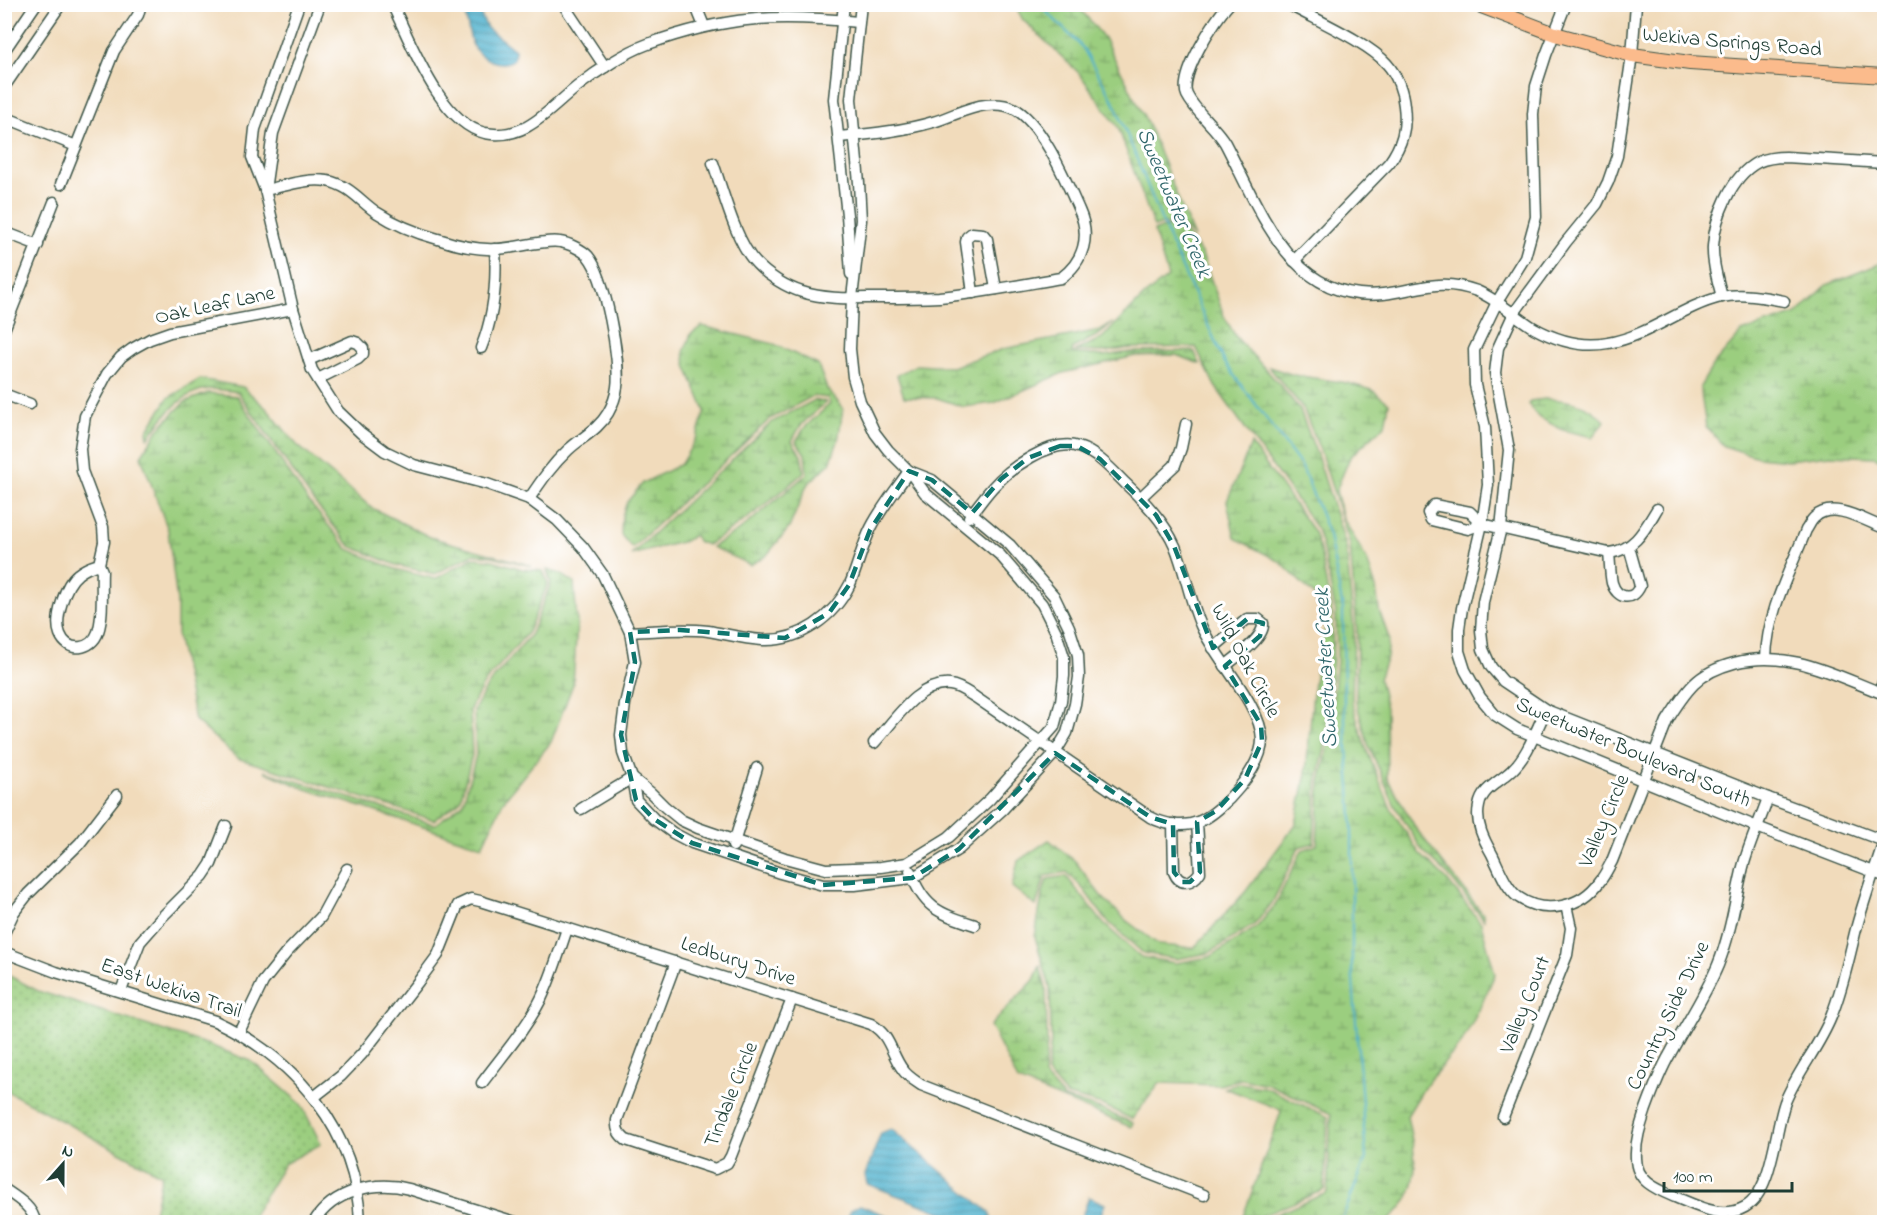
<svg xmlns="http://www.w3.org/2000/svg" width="1889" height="1227" font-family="'Indie Flower',sans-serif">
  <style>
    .grass { fill: url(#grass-dots); stroke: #5d865a; stroke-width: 1.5 }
    .wetland { fill: url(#wetland-marsh); stroke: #5d865a; stroke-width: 1.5 }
    .water { fill: url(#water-rules); stroke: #367780; stroke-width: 1.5 }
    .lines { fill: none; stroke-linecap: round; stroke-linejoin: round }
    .stream { stroke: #4eb1cd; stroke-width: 2 }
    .minor-casing { stroke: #3e5548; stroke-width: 13 }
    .major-casing { stroke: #3e5548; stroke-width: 16 }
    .minor { stroke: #fff; stroke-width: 10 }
    .major { stroke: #fbbb8c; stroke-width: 14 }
    .marked { fill: none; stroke: #0f766e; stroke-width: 4.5; stroke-dasharray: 12 8; stroke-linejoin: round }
    .labels { text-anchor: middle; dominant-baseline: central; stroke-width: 6; stroke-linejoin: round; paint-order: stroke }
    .street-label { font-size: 21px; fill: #1f3d34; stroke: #fff }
    .water-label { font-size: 22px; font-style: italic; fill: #2f666a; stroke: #fff }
  </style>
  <defs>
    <pattern id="grass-dots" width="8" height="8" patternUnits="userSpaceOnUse" patternTransform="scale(1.5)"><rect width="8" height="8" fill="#9bce7f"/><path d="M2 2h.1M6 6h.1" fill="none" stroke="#7ea869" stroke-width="1.8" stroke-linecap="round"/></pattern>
    <pattern id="wetland-marsh" width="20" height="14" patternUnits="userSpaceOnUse" patternTransform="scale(1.5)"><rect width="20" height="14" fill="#9bce7f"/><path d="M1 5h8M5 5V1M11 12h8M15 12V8" fill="none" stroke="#7ea869"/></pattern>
    <pattern id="water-rules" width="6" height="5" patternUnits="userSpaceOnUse" patternTransform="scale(1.5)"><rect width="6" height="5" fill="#4eb1cd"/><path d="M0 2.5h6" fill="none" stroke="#4091a7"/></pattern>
  </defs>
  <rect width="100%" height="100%" fill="#fff"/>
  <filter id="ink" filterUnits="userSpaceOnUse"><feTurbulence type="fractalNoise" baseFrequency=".0167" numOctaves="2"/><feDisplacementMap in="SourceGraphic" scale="12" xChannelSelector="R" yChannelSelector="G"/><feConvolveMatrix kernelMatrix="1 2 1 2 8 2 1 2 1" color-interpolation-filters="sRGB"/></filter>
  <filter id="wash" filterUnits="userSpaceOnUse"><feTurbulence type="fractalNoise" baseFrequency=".008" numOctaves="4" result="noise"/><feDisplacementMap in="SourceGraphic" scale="24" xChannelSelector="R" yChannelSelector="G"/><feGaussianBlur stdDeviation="1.35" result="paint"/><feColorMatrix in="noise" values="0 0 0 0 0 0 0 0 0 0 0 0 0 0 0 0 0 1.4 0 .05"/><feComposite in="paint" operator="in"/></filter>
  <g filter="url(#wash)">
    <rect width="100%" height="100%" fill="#f1dbbb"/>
    <path class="grass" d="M4 973 38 991 209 1045 251 1061 301 1104 321 1144 284 1164 249 1222H152L162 1175 5 1090Z"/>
    <g class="wetland">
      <path d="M1015 5H1077L1104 38 1148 124 1194 238C1182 223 1173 220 1154 227L1118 127 1079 73 1023 20Z"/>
      <path d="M1167 226 1183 230 1202 254 1224 316 1236 337 1280 385 1300 410 1317 455 1346 546 1354 633 1352 702 1365 746 1391 809 1419 853 1447 880 1481 923 1495 974 1479 1010 1462 1042 1425 1086 1407 1116C1412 1142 1422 1173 1407 1199 1402 1207 1395 1214 1389 1221L1386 1222H1257L1327 1193 1331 1114 1268 1084 1241 1079 1220 1085 1160 1083 1132 1119 1102 1105 1066 1095 1047 1073 1051 1042 1050 987 1035 937 1042 895 1047 879 1066 876 1104 924 1141 957 1176 963 1210 957 1257 927 1275 905 1302 850 1317 845 1320 782 1328 748 1337 661 1336 613 1323 549 1317 529 1215 386 1196 347 1131 348 1104 352 1075 351 1102 338 1145 295 1168 277 1154 231Z"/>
      <path d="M1884 262V462L1875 457 1830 455 1788 460 1758 457 1724 446 1706 427 1700 387 1713 365 1742 332 1797 314 1827 285Z"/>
      <path d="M1113 323 1100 334 1073 348 1072 353 1103 356 1131 352 1194 351 1200 364 1176 355 1135 356 1063 373 994 403 964 407 937 398 904 397 897 375 916 365 952 367 1003 349 1100 330Z"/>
      <path d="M702 326 774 344 818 365 827 389 843 408 838 441 830 463 807 485 789 528 766 556 750 565 712 547 741 529 807 474 805 454 796 441 804 428 830 404 828 398 813 396 770 419 632 548 621 535 622 516 627 502 643 483 681 464 697 437 705 411 686 365 684 352 691 334Z"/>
      <path d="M1269 367 1294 375 1347 383 1372 390 1389 403 1385 425 1350 457 1336 491 1343 518 1367 560 1376 588 1379 610 1389 638 1387 657 1379 679 1386 708 1387 778 1417 830 1483 914 1484 920 1450 877 1422 850 1395 806 1368 744 1356 701 1357 632 1350 544 1321 453 1303 408Z"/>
      <path d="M200 379 243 387 267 409 297 445 372 508 430 537 532 566 493 556 473 554 435 574 396 565 350 546 311 498 238 392C229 391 219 389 210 389 183 390 162 418 148 438L147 431 168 398Z"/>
      <path d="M208 393 237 396 308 501 348 549 395 569 435 579 473 558 492 560 522 569 543 571 548 583 528 632 485 682 470 709 472 755 460 801 434 820 237 758 195 720 177 634V602L168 530 141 456 160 427 185 402Z"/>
      <path d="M1545 399C1570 400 1587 403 1605 421L1592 437 1563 430 1538 417 1528 404 1530 401Z"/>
      <path d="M815 400 826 402 801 425 792 441 801 455 804 472C774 499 742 524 707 545L697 541 694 535 685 541 631 555 772 422Z"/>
      <path d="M1251 444 1314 532 1320 551 1332 614 1333 661 1325 748 1317 782 1314 843 1299 847 1272 903 1255 924 1209 953 1176 959 1143 953 1107 921 1084 890 1067 872 1045 876 1036 906 1012 887 1018 861 1049 840 1075 861 1101 896 1127 921 1159 945 1194 948 1246 891 1296 824 1306 774 1314 681 1325 628 1314 595 1279 561 1235 538 1227 501Z"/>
      <path d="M547 570 561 574 574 583 577 623 573 684 551 742 504 800 482 846 303 788 264 771 433 824H436L463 803 476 755 474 710 488 685 531 634 551 583Z"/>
      <path d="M1040 966 1046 988 1047 1043 1044 1076 1064 1098 1100 1109 1133 1123 1131 1127 1018 1081 990 1026 1034 980Z"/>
      <path d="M1240 1083 1267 1088 1328 1117 1324 1190 1247 1222H1241L1281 1112 1279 1109 1225 1088Z"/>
    </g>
    <g class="water">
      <path d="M464 5H476L487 28 515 50 514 59C502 69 480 59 473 46 470 40 465 13 464 5Z"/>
      <path d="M891 1129 989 1212 993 1222H966L867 1184 865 1175 881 1133Z"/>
      <path d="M1089 1197 1105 1204 1098 1222 1082 1216Z"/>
      <path d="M860 1205 903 1222H846L851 1210Z"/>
    </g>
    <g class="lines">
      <path class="stream" d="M1043 4 1044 9 1083 48 1114 102 1170 241 1225 363 1302 467 1329 535 1343 609 1344 705 1352 817V967L1366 1158 1341 1222"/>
    </g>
  </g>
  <g filter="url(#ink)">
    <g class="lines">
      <g class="minor-casing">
        <g id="minor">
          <path d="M299 4 255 129 252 157 265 190 293 309 312 370 338 411 361 433 385 451 414 465 487 484 529 499 557 520 583 547 603 575 630 632 635 662 625 704 621 735 623 753 632 778 636 800 654 819 673 833 692 843 780 873 823 885H855L912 878 959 849 1002 810 1055 753 1067 733 1075 704 1079 677 1078 655 1069 627 1054 596 1010 545 932 480 909 471"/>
          <path d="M392 4C411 42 440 123 485 133 526 141 549 109 578 86 597 71 626 52 648 44 725 16 777 14 858 22"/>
          <path d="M563 4 605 67"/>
          <path d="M695 4 704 26"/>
          <path d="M844 4 834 99 847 215 851 274"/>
          <path d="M1229 4C1215 19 1178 76 1187 95 1196 113 1215 126 1225 143 1260 209 1291 304 1383 294 1419 290 1439 277 1477 291 1498 300 1515 316 1534 328 1556 340 1583 348 1608 343 1649 336 1681 307 1721 297 1742 293 1764 297 1784 301"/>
          <path d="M1288 4C1314 19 1368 42 1387 64 1397 75 1403 92 1404 106 1407 128 1402 145 1389 163L1294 261"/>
          <path d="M1566 4 1546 55 1536 86 1533 114 1536 217 1525 257 1497 302 1474 350 1475 385 1485 427 1488 485 1482 524 1462 608 1459 629V651L1465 670 1480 697 1495 715 1517 729 1757 827 1884 876"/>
          <path d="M1636 4 1632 55 1617 156 1608 182 1597 204 1566 242 1514 313 1498 348 1495 373 1509 450 1501 528 1483 602 1481 630 1483 649 1491 667 1503 681 1546 710 1768 798 1884 841"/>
          <path d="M4 51 36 4"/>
          <path d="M4 87 61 4"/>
          <path d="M7 118 76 146"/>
          <path d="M713 163C723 191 736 243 756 263 768 276 786 287 802 292 827 300 854 298 879 298 899 298 919 298 939 297 980 293 1020 285 1061 278 1084 261 1091 236 1079 210 1066 181 1041 121 1013 108 1004 104 994 104 986 105 967 107 951 117 933 122 903 131 870 134 839 137"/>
          <path d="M61 184 114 51 138 15 141 4"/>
          <path d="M265 190C285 186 306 178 327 181 349 185 360 201 376 212 396 225 416 233 438 239 456 245 478 250 496 249 513 249 545 239 560 242 568 243 583 250 588 256 605 276 621 361 617 387 616 395 612 406 608 413 598 430 582 437 568 450 552 465 541 481 529 499"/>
          <path d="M265 190 273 133 320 4"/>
          <path d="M4 232 38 245"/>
          <path d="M973 293 966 242 967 237 972 233 983 234 987 239 996 289"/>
          <path d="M1722 297C1718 281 1712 263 1713 246 1715 217 1731 176 1758 162 1767 158 1776 157 1786 157L1884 163"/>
          <path d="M4 330 54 202"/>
          <path d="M481 348C494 316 497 283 495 249"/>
          <path d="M309 360 352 341 358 343 363 348V354L358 359 318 379"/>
          <path d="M4 394 30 404"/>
          <path d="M1140 498 1175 465 1181 448 1186 424"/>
          <path d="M1482 524 1468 529 1431 520 1428 513 1434 505 1470 512 1482 524 1609 553C1635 550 1645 529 1657 509"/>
          <path d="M1609 553C1610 562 1610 574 1612 583 1617 599 1633 602 1640 586L1629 547"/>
          <path d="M99 564C92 566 84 569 78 574 65 584 54 619 60 634 68 654 92 650 98 632 104 614 101 590 102 571L99 564 104 542 103 527 82 471 80 449 85 416 107 374 121 357 132 349 150 339 170 332 293 309"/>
          <path d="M630 632C655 631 682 628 708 631 726 634 744 639 762 640 799 642 834 617 850 584 858 566 862 546 871 528 881 508 896 490 909 471"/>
          <path d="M1213 648 1247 619H1258L1263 623C1265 638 1236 657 1225 666"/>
          <path d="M1766 658C1767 613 1790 571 1806 530 1809 526 1811 520 1815 517 1833 500 1865 521 1884 528"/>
          <path d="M1880 692 1884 679"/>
          <path d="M1546 710C1536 730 1528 755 1512 770 1500 782 1482 788 1479 806 1475 823 1484 840 1492 854 1499 868 1506 888 1518 897 1545 916 1582 907 1600 881 1605 875 1608 868 1612 861L1667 721C1675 708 1683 695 1694 684 1705 673 1719 667 1734 663 1790 649 1834 675 1884 694"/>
          <path d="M874 743C894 722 917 682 950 685 959 686 967 692 975 697L1150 817C1163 824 1183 828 1198 822 1222 813 1263 766 1262 739 1261 706 1217 660 1202 628 1190 602 1186 573 1175 546 1164 521 1144 501 1125 483 1111 469 1097 453 1078 447 1051 438 1009 469 992 488 984 497 977 507 969 517"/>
          <path d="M632 778 651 793 665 807 681 820 698 828 785 858 826 869 881 867 907 863 949 837 990 799 1054 727 1061 701 1064 676V657L1056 632 1042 604 1000 555 925 493 909 471 888 450 875 433 860 401 853 377 850 349 852 298 861 220 859 183 851 99 861 4"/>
          <path d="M1768 798C1760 821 1749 844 1743 867 1735 900 1731 933 1718 965 1705 996 1686 1024 1670 1054 1660 1071 1653 1090 1646 1109 1641 1124 1635 1141 1636 1158 1636 1181 1656 1189 1675 1197 1697 1206 1722 1220 1745 1207 1772 1192 1775 1130 1785 1102 1797 1072 1819 1047 1831 1017 1842 990 1848 962 1855 933 1863 902 1874 872 1884 841"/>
          <path d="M581 809 632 778"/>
          <path d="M1173 824 1174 872C1180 887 1193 883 1200 872L1197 822"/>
          <path d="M733 846 757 768"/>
          <path d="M910 871C924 909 939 913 975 925"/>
          <path d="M4 933 14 912 28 894 80 843 117 795"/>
          <path d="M4 952 56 972 215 1021C295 1058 357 1131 360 1222"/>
          <path d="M676 962 617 1120C616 1130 619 1134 626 1140L715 1169 727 1163 731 1156 792 999"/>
          <path d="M121 991 140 942 162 917 203 876 211 864 226 826"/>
          <path d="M239 1032 263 982 287 952 321 917 347 869"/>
          <path d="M482 1083C502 1056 526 1029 541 999 552 976 559 952 567 929"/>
          <path d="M314 1097 341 1076 362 1054 421 978 438 955 458 905 471 899 480 901 871 1024C892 1037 890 1053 903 1070 908 1077 914 1080 921 1085L1204 1195"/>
          <path d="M1503 1117 1567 955 1571 928 1566 905"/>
          <path d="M4 1189C17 1198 33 1207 35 1222"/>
          <path d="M314 1222C333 1191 375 1180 409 1189L515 1222"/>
        </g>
      </g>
      <g class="major-casing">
        <path id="major" d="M1476 4 1555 34 1632 55 1690 63 1884 76"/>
      </g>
      <use href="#minor" class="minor"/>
      <use href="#major" class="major"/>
    </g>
  </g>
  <path class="marked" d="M1060 446H1077L1100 459 1156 515 1174 546 1213 648 1247 619 1263 623 1260 636 1225 666 1261 725 1262 741 1245 779 1216 811 1197 822 1200 872 1190 882H1182L1174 872 1173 824 1150 817 1055 753 959 849 912 878 823 885 692 843 654 819 636 800 621 735 635 662 630 632 680 630 785 638 829 613 849 585 870 530 909 471 932 480 972 513 1001 479 1028 458Z"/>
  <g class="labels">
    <g class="street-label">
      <text transform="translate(1732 43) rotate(5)">Wekiva Springs Road</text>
      <text transform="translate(215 306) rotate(-12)">Oak Leaf Lane</text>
      <text transform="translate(1245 661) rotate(62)">Wild Oak Circle</text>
      <text transform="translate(1633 753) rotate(23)">Sweetwater Boulevard South</text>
      <text transform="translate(1605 821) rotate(-67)">Valley Circle</text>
      <text transform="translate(738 962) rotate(18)">Ledbury Drive</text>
      <text transform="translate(171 989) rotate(19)">East Wekiva Trail</text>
      <text transform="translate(1526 1005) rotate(-68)">Valley Court</text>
      <text transform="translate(1669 1016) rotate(-64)">Country Side Drive</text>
      <text transform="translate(732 1095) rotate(-68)">Tindale Circle</text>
    </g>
    <g class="water-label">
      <text transform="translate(1173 203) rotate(67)">Sweetwater Creek</text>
      <text transform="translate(1327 668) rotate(-93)">Sweetwater Creek</text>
    </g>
  </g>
  <rect width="1889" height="1227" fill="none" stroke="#fff" stroke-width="24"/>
  <g transform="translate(63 1164) rotate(21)" stroke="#ffffff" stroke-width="4.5" paint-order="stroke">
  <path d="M0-4.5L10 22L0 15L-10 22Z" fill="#1f3d34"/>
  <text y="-9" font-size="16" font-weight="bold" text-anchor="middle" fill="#1f3d34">N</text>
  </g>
  <path d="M1664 1182v9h128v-9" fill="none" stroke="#1f3d34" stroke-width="3"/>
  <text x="1673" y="1182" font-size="18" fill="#1f3d34" stroke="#ffffff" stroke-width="4.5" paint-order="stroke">100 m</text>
</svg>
